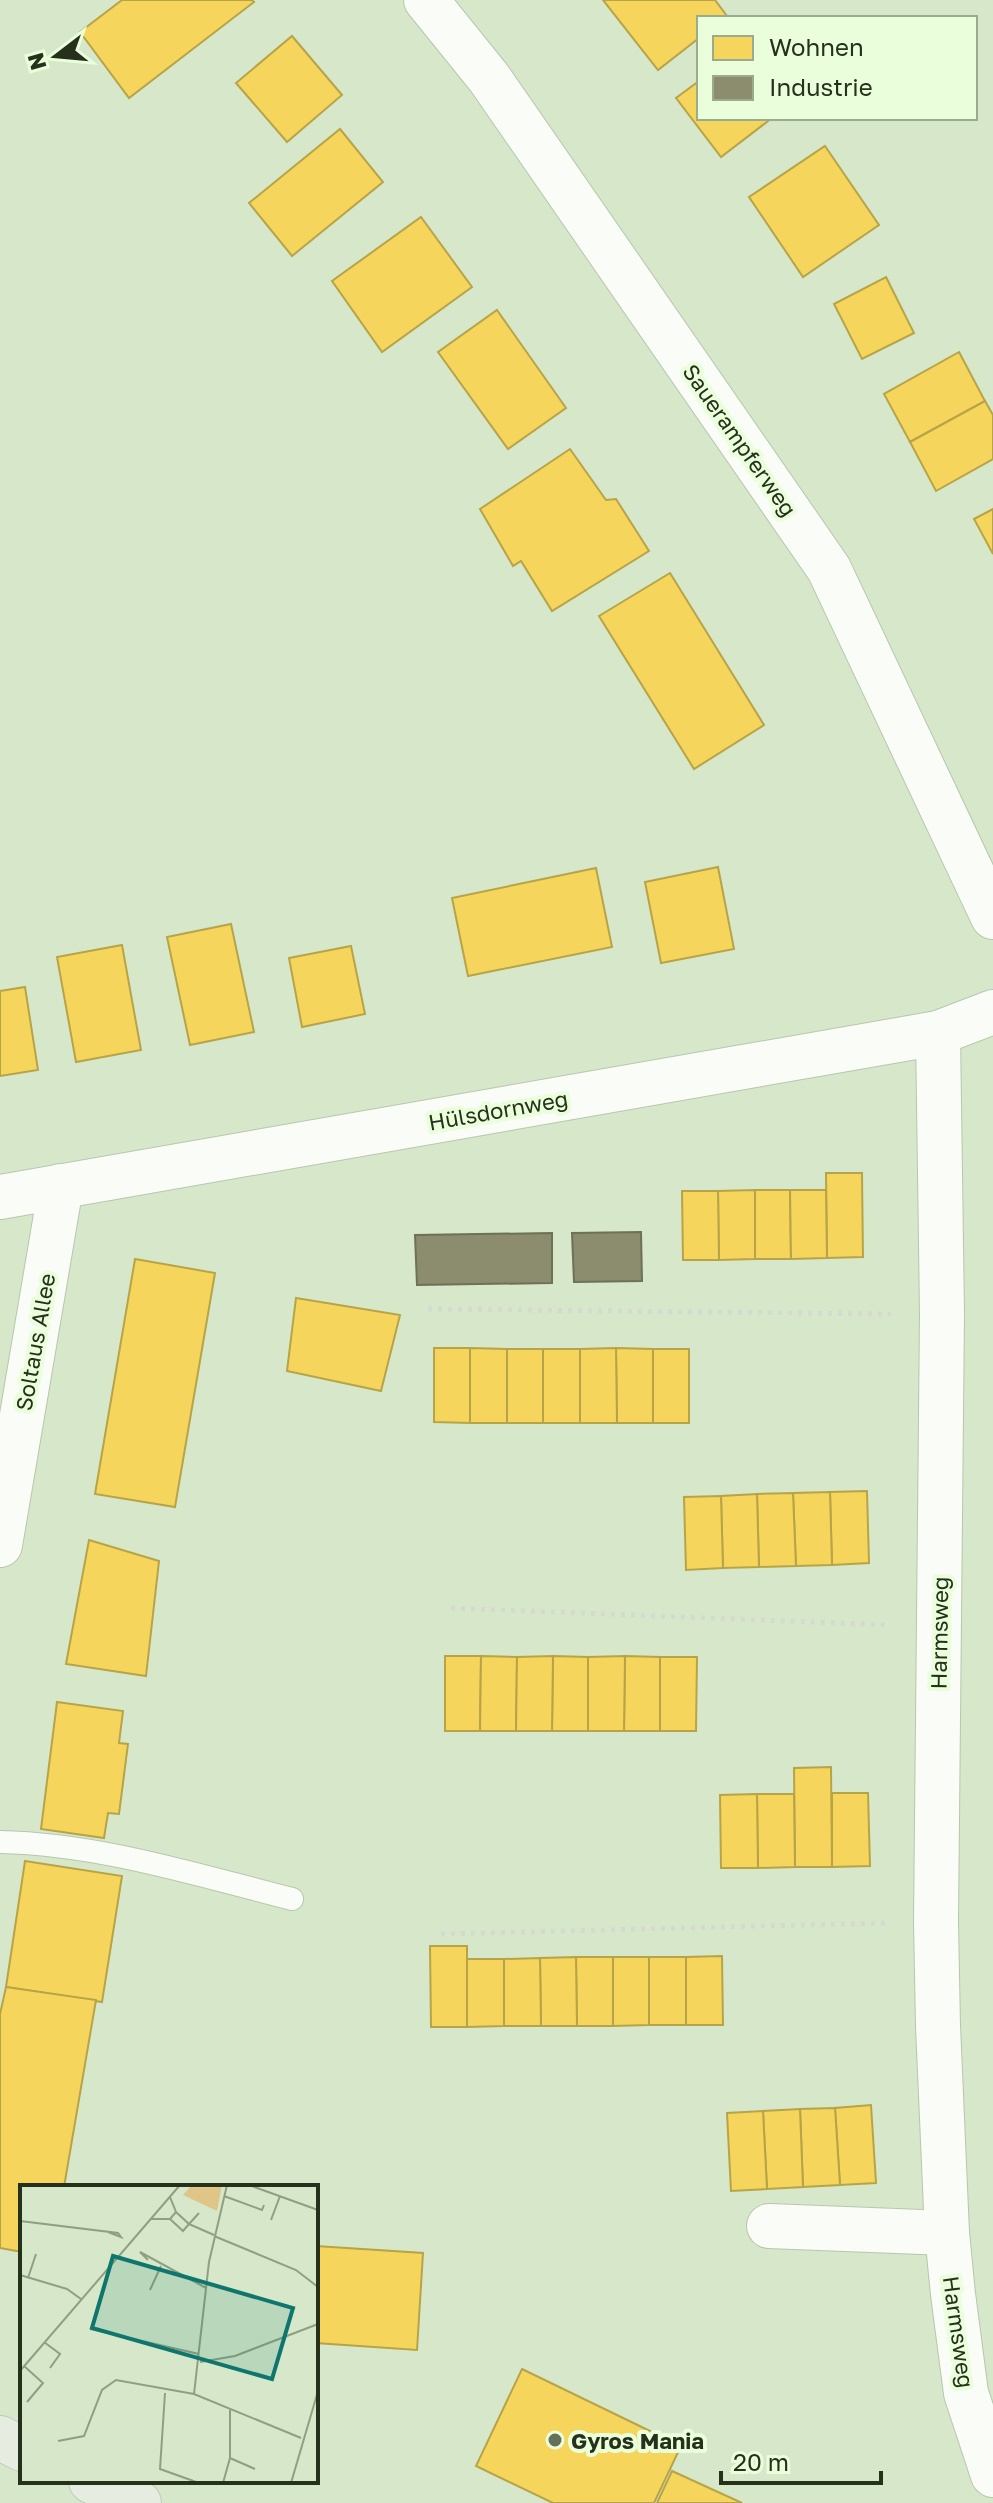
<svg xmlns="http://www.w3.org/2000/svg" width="993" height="2503" font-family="'Golos Text',sans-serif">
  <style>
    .homes { fill: #f6d55c; stroke: #b7a448; stroke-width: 2 }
    .industry { fill: #8c8c6e; stroke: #6d7155; stroke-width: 2 }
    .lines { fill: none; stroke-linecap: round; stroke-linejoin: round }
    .service-casing { stroke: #b8c6ae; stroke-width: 24 }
    .minor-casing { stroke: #b8c6ae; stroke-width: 46 }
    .primary-casing { stroke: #c1caba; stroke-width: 46 }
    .path { stroke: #d5dad1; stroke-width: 5; stroke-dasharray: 4 6; stroke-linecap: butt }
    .service { stroke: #f9fcf7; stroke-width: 22 }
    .minor { stroke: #f9fcf7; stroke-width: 44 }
    .primary { stroke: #e6ede0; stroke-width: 44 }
    .poi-dot { fill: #637158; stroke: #eafedb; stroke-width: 3 }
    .labels { text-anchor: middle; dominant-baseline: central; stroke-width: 8; stroke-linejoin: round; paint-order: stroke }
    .street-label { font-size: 22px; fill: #25311b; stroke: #eafedb }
    .poi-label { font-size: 22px; font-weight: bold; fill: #25311b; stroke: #eafedb; text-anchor: start }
    .inset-road { fill: none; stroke: #8f9f83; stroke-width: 2 }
    .view { fill: #0f766e; fill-opacity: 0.15; stroke: #0f766e; stroke-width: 4 }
    .inset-edge { fill: none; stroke: #25311b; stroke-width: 4 }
  </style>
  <rect width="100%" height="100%" fill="#d6e8c9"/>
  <g class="homes">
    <path d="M122 0H252L254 2 129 98 80 32Z"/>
    <path d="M603 0H715L727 16 724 18H699V38L658 70Z"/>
    <path d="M292 36 342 95 287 142 236 83Z"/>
    <path d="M699 81V118H772L721 157 676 98Z"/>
    <path d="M340 129 383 182 292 256 249 203Z"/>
    <path d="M825 146 879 225 803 277 749 197Z"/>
    <path d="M421 217 472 287 382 352 332 281Z"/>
    <path d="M886 277 914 333 862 359 834 304Z"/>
    <path d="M497 310 566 408 508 449 438 352Z"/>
    <path d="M959 352 985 401 910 442 884 394Z"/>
    <path d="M985 401 993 415V459L936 491 910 442Z"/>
    <path d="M570 449 606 500 616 499 649 551 552 611 521 561 513 566 480 509Z"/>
    <path d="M993 509V554L974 519Z"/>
    <path d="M670 573 764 725 694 769 599 616Z"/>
    <path d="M718 867 734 949 661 963 645 882Z"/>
    <path d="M596 868 612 947 468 976 452 898Z"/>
    <path d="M231 924 254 1032 190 1045 167 937Z"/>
    <path d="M122 945 141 1050 76 1062 57 957Z"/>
    <path d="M351 946 365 1014 302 1027 289 958Z"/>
    <path d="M25 987 38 1070 0 1076V991Z"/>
    <path d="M826 1173H862L863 1257 827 1258Z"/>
    <path d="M755 1190H790L791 1259H755Z"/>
    <path d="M755 1190V1259L719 1260 718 1191Z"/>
    <path d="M790 1190H826L827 1258 791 1259Z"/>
    <path d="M682 1191H718L719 1260H683Z"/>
    <path d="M135 1259 215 1273 175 1507 95 1494Z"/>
    <path d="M296 1298 400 1315 381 1391 287 1371Z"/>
    <path d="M434 1348H470V1423L434 1422Z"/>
    <path d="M470 1348 507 1349V1423H470Z"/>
    <path d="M616 1348 653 1349V1423H617Z"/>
    <path d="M616 1348 617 1423H580V1349Z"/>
    <rect x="507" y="1349" width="36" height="74"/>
    <rect x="543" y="1349" width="37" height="74"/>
    <rect x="653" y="1349" width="36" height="74"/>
    <path d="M867 1491 869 1563 832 1565 830 1492Z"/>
    <path d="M830 1492 832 1565 796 1566 793 1493Z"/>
    <path d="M793 1493 796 1566 759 1567 757 1494Z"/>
    <path d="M757 1494 759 1567 723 1568 721 1496Z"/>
    <path d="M721 1496 723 1568 686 1570 684 1497Z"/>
    <path d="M89 1540 159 1561 146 1676 66 1664Z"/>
    <path d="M445 1656H481L480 1731H445Z"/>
    <path d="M481 1656 517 1657 516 1731H480Z"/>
    <path d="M553 1656 588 1657V1731H552Z"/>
    <path d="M553 1656 552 1731H516L517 1657Z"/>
    <path d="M625 1656 660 1657V1731H624Z"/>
    <path d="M625 1656 624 1731H588V1657Z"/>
    <path d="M660 1657H697L696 1731H660Z"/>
    <path d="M57 1702 123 1711 119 1743 128 1744 119 1814 108 1813 104 1838 41 1829Z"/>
    <path d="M831 1767 832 1867H795L794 1768Z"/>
    <path d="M832 1793H868L870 1866 832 1867Z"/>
    <path d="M757 1794H794L795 1867 758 1868Z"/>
    <path d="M757 1794 758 1868H721L720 1795Z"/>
    <path d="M25 1861 122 1876 102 2002 6 1987Z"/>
    <path d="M430 1946H467V2027H431Z"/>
    <path d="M722 1956 723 2025H686V1957Z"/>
    <path d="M576 1957H613V2026H577Z"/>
    <path d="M576 1957 577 2026H541L540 1958Z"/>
    <path d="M613 1957H649V2025L613 2026Z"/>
    <rect x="649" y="1957" width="37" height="68"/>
    <path d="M540 1958 541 2026H504V1959Z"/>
    <path d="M467 1959H504V2026L467 2027Z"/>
    <path d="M6 1987 96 2000 64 2187H22V2252L0 2248V2014Z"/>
    <path d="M871 2105 876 2183 840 2185 835 2108Z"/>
    <path d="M835 2108 840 2185 803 2187 800 2109Z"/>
    <path d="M800 2109 803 2187 767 2189 763 2111Z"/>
    <path d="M763 2111 767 2189 731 2191 727 2113Z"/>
    <path d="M316 2246 423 2253 417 2350 316 2343Z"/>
    <path d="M522 2369 681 2446 654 2503H553L476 2466Z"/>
    <path d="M672 2471 742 2503H657Z"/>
  </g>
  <g class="industry">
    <path d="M641 1232 642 1281 574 1282 572 1233Z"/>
    <path d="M552 1233V1283L417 1285 415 1235Z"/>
  </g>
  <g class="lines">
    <g class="service-casing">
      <path id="service" d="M0 1842C99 1844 197 1875 292 1899"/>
    </g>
    <g class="minor-casing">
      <g id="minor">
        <path d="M426 0 489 78 829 569 993 917"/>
        <path d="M938 1033 942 1314 936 1922 938 2026 947 2233 953 2294 966 2393 993 2475"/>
        <path d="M0 1197 938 1033 993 1012"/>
        <path d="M0 1545 61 1186"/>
        <path d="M769 2226 947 2233"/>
      </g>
    </g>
    <g class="primary-casing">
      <g id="primary">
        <path d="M0 2438 22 2449"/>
        <path d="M91 2481 139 2503"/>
      </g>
    </g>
    <g class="path">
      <path d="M428 1309 891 1314"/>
      <path d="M451 1608 890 1625"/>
      <path d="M441 1934 887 1923"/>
    </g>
    <use href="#service" class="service"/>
    <use href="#minor" class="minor"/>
    <use href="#primary" class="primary"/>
  </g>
  <circle class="poi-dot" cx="555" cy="2440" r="8"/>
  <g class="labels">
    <g class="street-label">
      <text transform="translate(740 440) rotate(55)">Sauerampferweg</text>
      <text transform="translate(498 1110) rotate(-10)">Hülsdornweg</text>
      <text transform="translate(35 1342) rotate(-80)">Soltaus Allee</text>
      <text transform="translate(939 1633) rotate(-89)">Harmsweg</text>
      <text transform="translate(959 2332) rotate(82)">Harmsweg</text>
    </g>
    <g class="poi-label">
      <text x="571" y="2440">Gyros Mania</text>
    </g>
  </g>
  <g transform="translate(20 2185)">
    <rect width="298" height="298" fill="#d6e8c9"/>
    <path d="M172 0H202L197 26 163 10Z" fill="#e0c589"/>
    <path class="inset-road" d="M229 0 298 25M204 11 242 25 244 20M156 27 169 39 179 28M131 34H150L163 46 169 39 194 50M150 34 156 27 150 12M251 35 260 11M0 36 98 48 101 52 88 47M194 51 276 85 298 102M128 75 120 67 186 103M0 90 47 104 61 114M8 93 16 69M130 105 141 81M70 144 179 169M24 157 40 169 30 183M180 177 215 171 298 139M4 181 23 198 7 217M0 186 160 0M145 208 140 284 179 298M174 209 189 77 207 0M38 256 64 251 82 205 96 195 174 209 281 253M210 273 235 284M203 298 210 273V225M271 298 298 206"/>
    <path class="view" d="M93 71 273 123 252 194 72 143Z"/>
    <rect width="298" height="298" class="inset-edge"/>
  </g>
  <rect x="697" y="16" width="280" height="104" fill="#eafedb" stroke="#9bac8e" stroke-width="2"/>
  <rect x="713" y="36" width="40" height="24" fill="#f6d55c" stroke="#9bac8e" stroke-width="2"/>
  <text x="769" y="56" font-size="24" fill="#25311b">Wohnen</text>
  <rect x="713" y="76" width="40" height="24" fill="#8c8c6e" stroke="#9bac8e" stroke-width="2"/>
  <text x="769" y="96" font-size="24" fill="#25311b">Industrie</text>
  <g transform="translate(56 56) rotate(254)" stroke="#eafedb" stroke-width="6" paint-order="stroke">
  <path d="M0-6L14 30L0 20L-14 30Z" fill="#25311b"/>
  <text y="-12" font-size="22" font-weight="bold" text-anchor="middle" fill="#25311b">N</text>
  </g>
  <path d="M721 2471v12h160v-12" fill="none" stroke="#25311b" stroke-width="4"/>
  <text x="733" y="2471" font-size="24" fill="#25311b" stroke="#eafedb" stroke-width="6" paint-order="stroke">20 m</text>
</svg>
